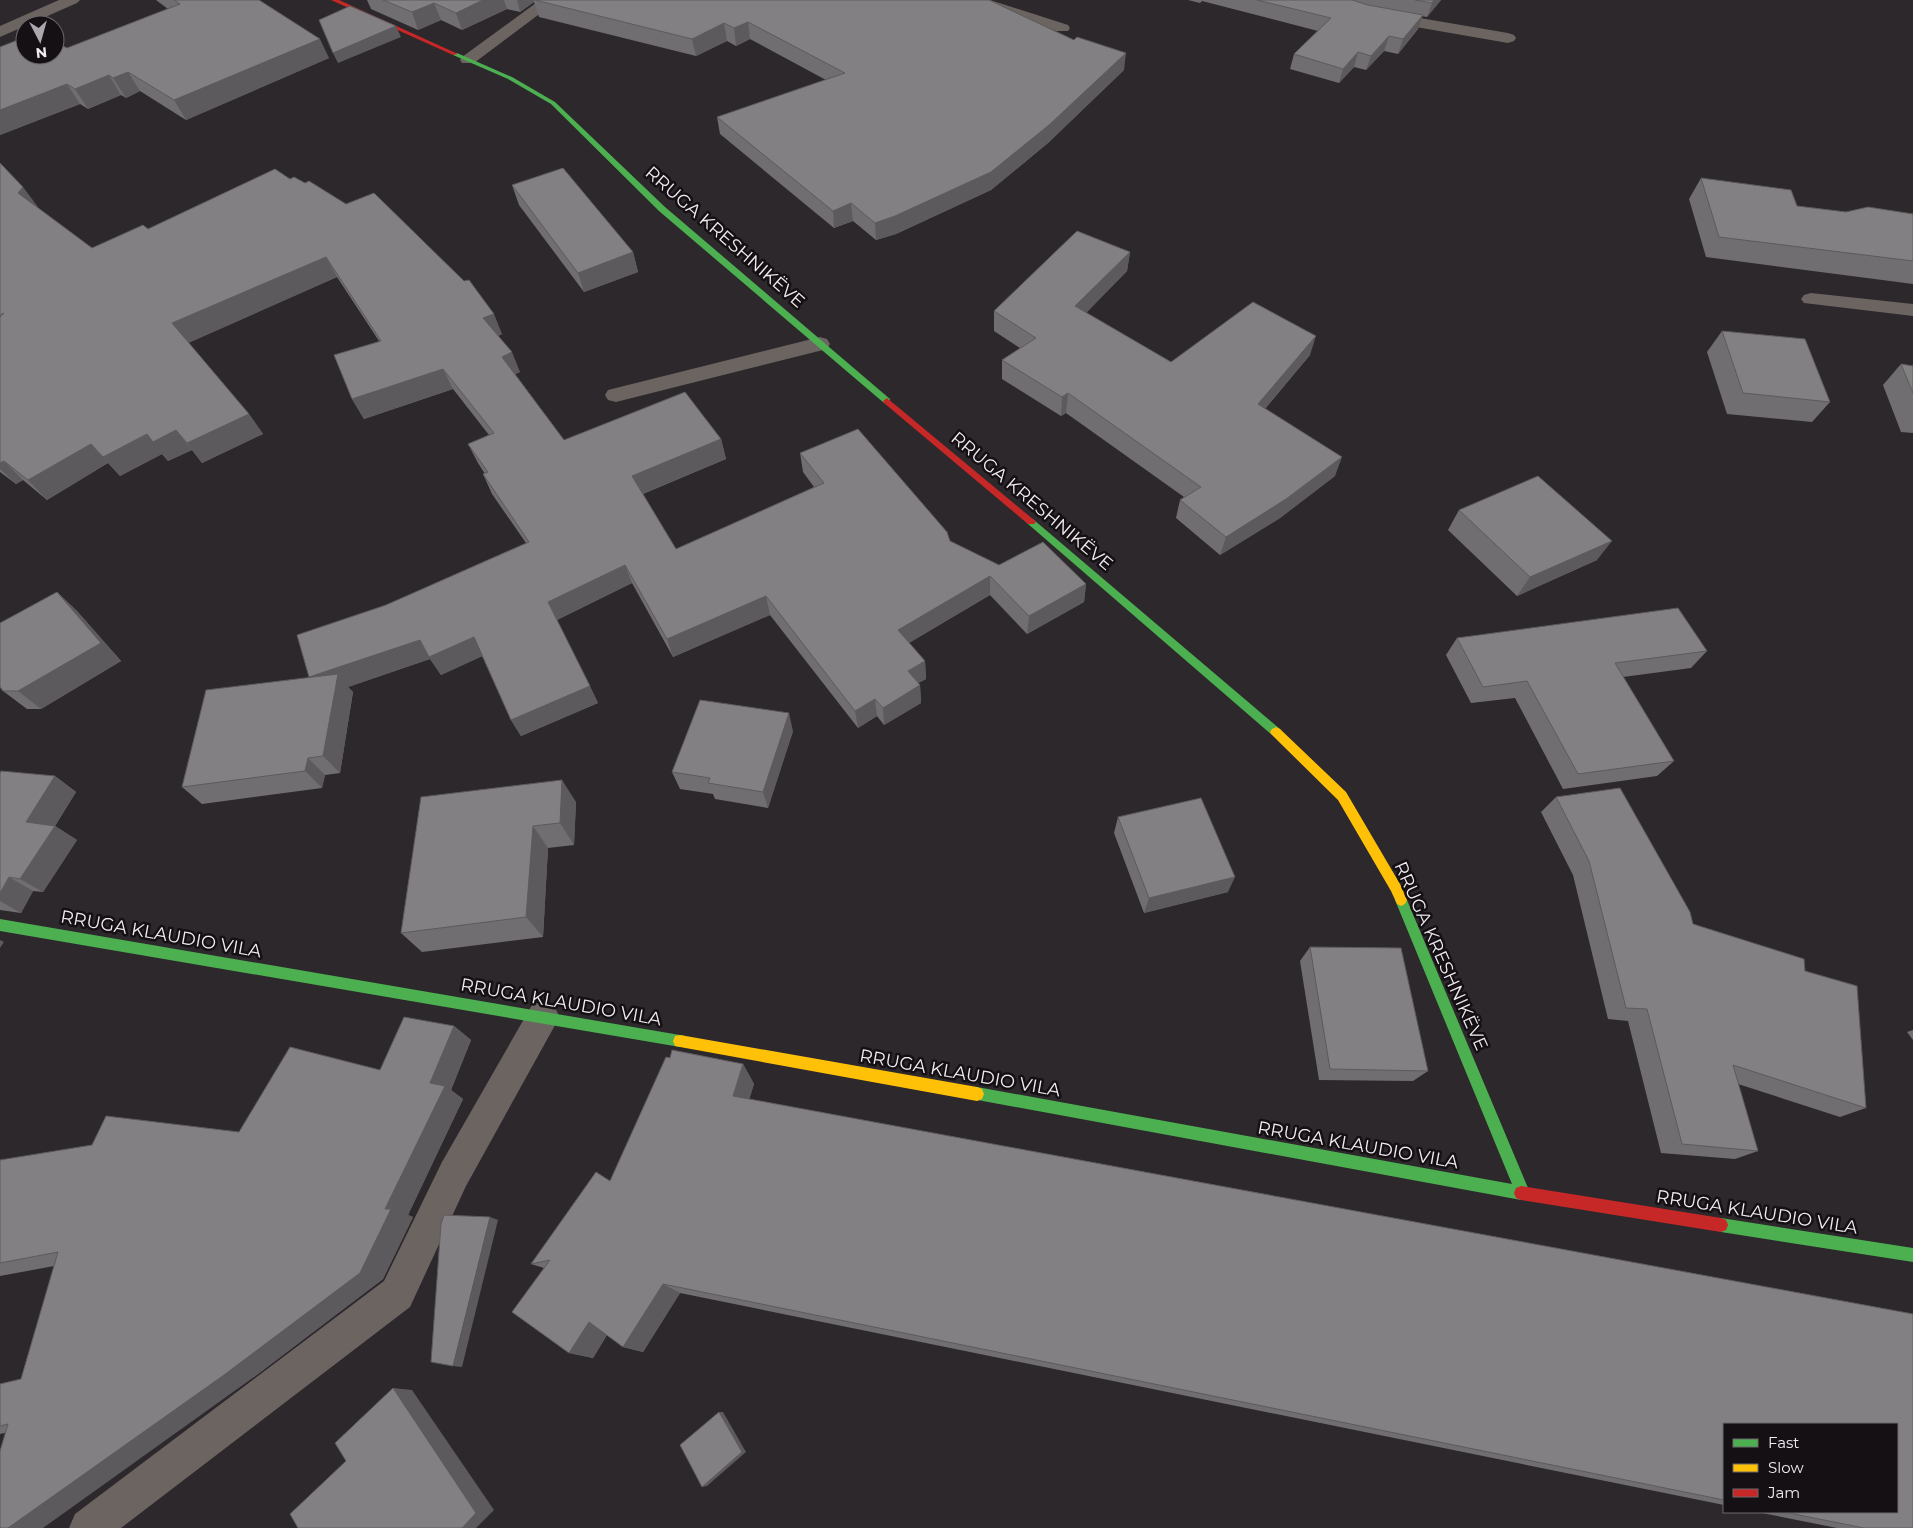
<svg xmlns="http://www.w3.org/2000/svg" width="1913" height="1528" font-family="Montserrat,sans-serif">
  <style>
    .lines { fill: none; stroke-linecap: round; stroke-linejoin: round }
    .street { fill: #6c6461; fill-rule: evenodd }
    .fast { fill: #4caf50; fill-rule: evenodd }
    .slow { fill: #ffc107; fill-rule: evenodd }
    .jam { fill: #c62828; fill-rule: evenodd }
    .wall { fill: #716e71 }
    .shaded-wall { fill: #5c5a5c }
    .building { fill: #838083; stroke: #5c5a5c }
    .labels { text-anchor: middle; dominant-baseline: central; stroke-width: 5; stroke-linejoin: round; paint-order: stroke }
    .street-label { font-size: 18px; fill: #f2ecf2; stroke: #141014 }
  </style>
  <rect width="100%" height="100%" fill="#2c282c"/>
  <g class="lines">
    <g class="street">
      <path d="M59 0H80L77 3 0 37V26Z"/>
      <path d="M540 0H558L474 63H462L460 60 462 57Z"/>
      <path d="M967 0H990L1068 25 1070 28 1068 31H1056L970 3Z"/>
      <path d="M1318 0H1341L1367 9 1508 33 1514 35 1516 38 1514 41 1508 43 1364 18 1321 3Z"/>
      <path d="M1811 293 1913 304V316L1804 303 1801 299 1804 295Z"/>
      <path d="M820 337 827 339 830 344 827 349 616 402 608 400 605 395 608 390Z"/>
      <path d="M543 1001 554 1005 559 1016 554 1027 466 1186 410 1307 121 1528H69L75 1514 384 1281 442 1162 532 1005Z"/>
    </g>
    <g class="fast">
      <path d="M453 53H457L512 77 555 102 665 207 890 399V403H884L659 211 551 104 508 79 453 55Z"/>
      <path d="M1031 518 1034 520 1280 729 1282 732 1280 735H1272L1028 524 1026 522 1028 520Z"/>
      <path d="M1401 894 1405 896 1407 900 1528 1188 1530 1193 1528 1198 1521 1200 972 1099 970 1094 972 1089 977 1087 1512 1184 1395 900 1397 896Z"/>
      <path d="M0 919 680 1035 685 1036 687 1041 685 1046 680 1047 0 931Z"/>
      <path d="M1721 1218 1913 1248V1262L1721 1232 1716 1230 1714 1225 1716 1220Z"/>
    </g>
    <g class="slow">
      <path d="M1276 727 1280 729 1346 792 1400 884 1407 900 1405 904 1401 906 1397 904 1391 891 1338 800 1272 735 1270 732 1272 729Z"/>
      <path d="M680 1035 977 1087 982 1089 984 1094 982 1099 977 1101 680 1047 675 1046 673 1041 675 1036Z"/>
    </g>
    <g class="jam">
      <path d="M331 0H339L458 54 453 55Z"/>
      <path d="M887 398 1034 520 1036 522 1034 524H1028L884 403 883 401Z"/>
      <path d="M1521 1186 1721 1218 1726 1220 1728 1225 1726 1230 1721 1232 1521 1200 1516 1198 1514 1193 1516 1188Z"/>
    </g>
  </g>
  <g class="wall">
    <path d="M156 0H259L329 58 186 120 140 91 126 98 121 95 88 109 80 104 0 135V47L67 48 168 9Z"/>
    <path d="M367 0H989L1124 70 1048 143 991 190 896 234 876 240 853 221 834 228 720 134 717 117 826 80 750 39 736 46 727 41 696 56 539 17 534 2 520 12 507 9 462 30 441 20 418 30 371 9Z"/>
    <path d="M1188 0H1441L1427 17 1422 16 1418 29 1398 54 1384 51 1366 70 1354 67 1339 83 1290 69 1294 54 1318 31 1202 1 1200 3Z"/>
    <path d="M0 163 37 207 92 248 148 229 275 169 502 334 498 336 520 372 515 374 564 440 721 439 726 459 643 494 676 549 814 487 803 472 800 453 950 541 999 565 1086 584 1084 602 1027 634 990 595 909 643 925 661 926 679 918 683 920 685 921 703 884 725 877 716 858 728 770 615 673 657 632 583 557 620 598 703 521 736 511 720 482 656 441 675 430 659 348 687 353 692 340 773 325 775 322 788 202 804 182 787 309 677 386 605 526 543 492 494 483 474H485L478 463 468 444 489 435 453 389 364 419 352 399 379 341 337 277 188 343 249 414 263 434 202 463 192 450 168 461 162 454 120 476 108 463 47 500 23 480 16 484 0 472Z"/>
    <path d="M1701 178 1797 206 1846 212 1913 214V284L1706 257 1689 199Z"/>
    <path d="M512 185 633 252 638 272 584 292 519 205Z"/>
    <path d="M1130 252 1127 271 1086 313 1171 362 1310 355 1265 409 1335 476 1280 518 1220 555 1176 518 1180 500 1184 497 1066 413 1061 416 1002 379V360L1020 348 994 331V311Z"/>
    <path d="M1722 331 1830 402 1812 422 1727 414 1707 352Z"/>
    <path d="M1901 364 1913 366V433L1901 432 1883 385Z"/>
    <path d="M1459 510 1597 560 1517 596 1448 530Z"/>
    <path d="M57 592 77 611 121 661 41 709H27L3 691Z"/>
    <path d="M1457 638 1707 651 1691 668 1623 677 1674 761 1657 776 1563 789 1515 698 1471 703 1446 655Z"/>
    <path d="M793 731 768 808 715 799 713 794 680 789 672 772Z"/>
    <path d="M0 773 55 776 76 792 55 826 77 840 43 892 33 891 21 913 0 910Z"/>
    <path d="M421 797 576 802 574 845 548 848 543 937 422 952 401 933Z"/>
    <path d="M1556 797 1693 924 1805 971 1866 1108 1840 1117 1738 1084 1758 1151 1735 1159 1661 1153 1628 1021 1608 1019 1573 875 1541 812Z"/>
    <path d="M1118 817 1228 892 1144 913 1114 833Z"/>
    <path d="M1310 947 1428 1071 1413 1081 1319 1080 1300 961Z"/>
    <path d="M454 1026 471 1040 451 1090 463 1099 408 1215 413 1217 383 1279 254 1377 0 1434V1384L21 1379 54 1266 0 1276V1160L239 1132 380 1070Z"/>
    <path d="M1913 1030V1040L1907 1032Z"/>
    <path d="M672 1050 743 1064 754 1084 749 1099 1913 1314V1528H1837L1757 1512H1897V1424H1724V1505L680 1293 643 1352 623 1347 607 1335 593 1358 569 1353 512 1312 544 1268 531 1264 596 1172 610 1181 666 1057 670 1058Z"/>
  </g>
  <g class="shaded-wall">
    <path d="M483 0H504L507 9 462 30 456 13Z"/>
    <path d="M517 0H534V2L520 12Z"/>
    <path d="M1434 0H1441L1427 17 1432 3Z"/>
    <path d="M434 3 441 20 418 30 412 12Z"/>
    <path d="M1423 15 1418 29 1398 54 1403 39Z"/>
    <path d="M748 22 750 39 736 46 734 28Z"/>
    <path d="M724 23 727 41 696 56 692 39Z"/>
    <path d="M396 26 401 37 338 63 333 53Z"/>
    <path d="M1389 36 1384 51 1366 70 1371 56Z"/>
    <path d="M320 39 329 58 186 120 174 100Z"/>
    <path d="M1358 52 1354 67 1339 83 1343 69Z"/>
    <path d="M1126 53 1124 70 1048 143 991 190 896 234 876 240 875 223Z"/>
    <path d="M128 72 140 91 126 98 113 78Z"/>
    <path d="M109 75 121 95 88 109 75 89Z"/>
    <path d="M67 84 80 104 0 135V110Z"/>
    <path d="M23 187 38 207 33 213 18 193Z"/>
    <path d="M851 203 853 221 834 228 833 211Z"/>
    <path d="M633 252 638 272 584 292 578 273Z"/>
    <path d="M1130 252 1127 271 1073 326 1075 306Z"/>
    <path d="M326 257 337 277 186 344 172 323Z"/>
    <path d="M494 314 502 334 491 338 483 318Z"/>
    <path d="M1316 336 1310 355 1252 424 1258 404Z"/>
    <path d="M512 352 520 372 510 377 502 357Z"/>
    <path d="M443 369 453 389 364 419 352 399Z"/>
    <path d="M1068 393 1066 413 1061 416 1062 397Z"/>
    <path d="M249 414 263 434 202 463 187 443Z"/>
    <path d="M176 430 192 450 168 461 162 454 120 476 103 457 147 434Z"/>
    <path d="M721 439 726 459 639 495 632 476Z"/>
    <path d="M91 444 108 463 47 500 28 480Z"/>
    <path d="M1342 457 1335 476 1280 518 1220 555 1226 537Z"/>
    <path d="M4 461 23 480 16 484 0 469V463Z"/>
    <path d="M1612 541 1597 560 1517 596 1530 577Z"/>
    <path d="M625 565 632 583 557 620 548 602Z"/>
    <path d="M990 576V595L900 648 898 630Z"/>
    <path d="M1086 584 1084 602 1027 634 1029 616Z"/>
    <path d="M57 592 77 611 121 661 41 709 18 691Z"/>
    <path d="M766 596 770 615 673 657 667 639Z"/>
    <path d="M474 637 485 655 441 675 430 659 348 687 353 692 340 773 323 756 309 677 420 640Z"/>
    <path d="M925 661 926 679 909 688 908 671Z"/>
    <path d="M920 685 921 703 884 725 883 708Z"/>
    <path d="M590 686 598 703 521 736 511 720Z"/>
    <path d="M875 699 877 716 858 728 855 711Z"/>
    <path d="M789 713 793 731 768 808 763 792Z"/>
    <path d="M308 758 325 775 322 788 305 771Z"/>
    <path d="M55 776 76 792 55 826 77 840 43 892 20 879 26 822Z"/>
    <path d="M562 780 576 802 574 845 560 823Z"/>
    <path d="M533 826 548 848 543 937 526 917Z"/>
    <path d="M9 877 33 891 21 913 0 901V893Z"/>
    <path d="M1235 877 1228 892 1144 913 1149 898Z"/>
    <path d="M0 940 4 942 0 948Z"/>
    <path d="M454 1026 471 1040 451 1090 463 1099 408 1215 413 1217 383 1279 254 1377 43 1528H8L385 1209 430 1083Z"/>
    <path d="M743 1064 754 1084 745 1114 733 1096Z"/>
    <path d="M490 1217 498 1220 462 1367 453 1366Z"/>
    <path d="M663 1284 680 1293 643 1352 623 1347Z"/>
    <path d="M589 1322 611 1328 593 1358 569 1353Z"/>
    <path d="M393 1388 412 1390 494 1510 476 1528H462Z"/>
    <path d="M719 1412H723L746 1452 707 1486 702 1487Z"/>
  </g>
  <g class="building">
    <path d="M174 0H259L320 39 174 100 128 72 113 78 109 75 75 89 67 84 0 110V47L25 37V55H55V42L67 48 180 4Z"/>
    <path d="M383 0H483L456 13 434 3 412 12Z"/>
    <path d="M535 0H989L1074 40 1077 37 1126 53 1049 125 991 172 895 216 875 223 851 203 833 211 717 117 845 73 748 22 734 28 724 23 692 39Z"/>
    <path d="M1257 0H1352L1368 5 1423 15 1403 39 1389 36 1371 56 1358 52 1343 69 1294 54 1331 18Z"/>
    <path d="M1415 0H1434L1432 3Z"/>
    <path d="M350 6 396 26 333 53 319 20Z"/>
    <path d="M0 163 23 187 18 193 92 248 143 225 148 229 275 169 290 179 294 177 305 183 309 181 346 204 374 193 464 281 469 280 494 314 483 318 512 352 502 357 564 440 685 392 721 439 632 476 676 549 824 483 800 453 858 429 947 532 950 541 999 565 1043 542 1086 584 1029 616 990 576 898 630 925 661 908 671 920 685 883 708 875 699 855 711 766 596 667 639 625 565 548 602 590 686 511 720 474 637 429 657 420 640 309 677 297 635 386 605 529 542 483 474 488 472 468 444 494 433 443 369 352 399 334 355 381 341 326 257 172 323 249 414 187 443 176 430 153 442 147 434 103 457 91 444 28 480 4 461 0 463V317L4 313 0 315Z"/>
    <path d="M563 168 633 252 578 273 512 185Z"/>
    <path d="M1701 178 1791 190 1797 206 1846 212 1868 207 1913 214V261L1719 237Z"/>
    <path d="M1077 231 1130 252 1075 306 1171 362 1253 302 1316 336 1258 404 1342 457 1286 499 1226 537 1180 500 1201 487 1068 393 1062 397 1002 360 1036 338 994 311Z"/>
    <path d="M1722 331 1805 339 1830 402 1743 393Z"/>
    <path d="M1901 364 1913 366V393Z"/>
    <path d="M1538 476 1612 541 1530 577 1459 510Z"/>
    <path d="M57 592 101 643 18 691H3L0 687V623Z"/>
    <path d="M1678 608 1707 651 1615 663 1674 761 1578 774 1527 681 1483 687 1457 638Z"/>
    <path d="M338 674 323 756 308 758 305 771 182 787 206 690Z"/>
    <path d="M700 700 789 713 763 792 708 783 710 778 672 772Z"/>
    <path d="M1 771 55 776 26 822 55 826 20 879 9 877 0 893V773Z"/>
    <path d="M562 780 560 823 533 826 526 917 401 933 421 797Z"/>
    <path d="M1620 788 1690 912 1693 924 1804 959 1805 971 1857 986 1866 1108 1733 1065 1758 1151 1682 1144 1647 1009 1626 1008 1589 861 1556 797Z"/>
    <path d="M1201 798 1235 877 1149 898 1118 817Z"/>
    <path d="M1310 947 1401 948 1428 1071 1330 1069Z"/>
    <path d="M404 1017 454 1026 430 1083 445 1086 385 1209H391L360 1273 224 1375 8 1528H0V1451L8 1424 0 1426V1384L21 1379 58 1252 0 1263V1160L92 1145 106 1116 239 1132 290 1047 380 1070Z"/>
    <path d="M672 1050 743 1064 733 1096 1913 1314V1528H1864L1784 1512H1897V1424H1724V1500L663 1284 623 1347 589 1322 569 1353 512 1312 550 1260 531 1264 596 1172 610 1181 666 1057 670 1058Z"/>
    <path d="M444 1215 490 1217 453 1366 431 1362 441 1224Z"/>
    <path d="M393 1388 476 1513 462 1528H298L290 1514 346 1461 335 1443Z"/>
    <path d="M719 1412 742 1452 702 1487 680 1445Z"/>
  </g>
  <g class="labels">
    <g class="street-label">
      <text transform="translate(725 237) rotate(41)">RRUGA KRESHNIKËVE</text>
      <text transform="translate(1032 501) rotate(40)">RRUGA KRESHNIKËVE</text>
      <text transform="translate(161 934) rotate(10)">RRUGA KLAUDIO VILA</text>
      <text transform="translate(1441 956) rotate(66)">RRUGA KRESHNIKËVE</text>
      <text transform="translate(561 1002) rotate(10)">RRUGA KLAUDIO VILA</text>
      <text transform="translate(960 1073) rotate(10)">RRUGA KLAUDIO VILA</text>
      <text transform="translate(1358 1145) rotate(10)">RRUGA KLAUDIO VILA</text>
      <text transform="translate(1757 1212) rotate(9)">RRUGA KLAUDIO VILA</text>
    </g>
  </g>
  <rect x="1723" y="1423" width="175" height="90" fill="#141014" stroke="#6d686d"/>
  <rect x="1733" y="1439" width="25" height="8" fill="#4caf50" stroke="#6d686d"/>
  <text x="1768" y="1448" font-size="15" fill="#f2ecf2">Fast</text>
  <rect x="1733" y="1464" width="25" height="8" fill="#ffc107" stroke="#6d686d"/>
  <text x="1768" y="1473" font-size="15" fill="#f2ecf2">Slow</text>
  <rect x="1733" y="1489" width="25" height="8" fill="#c62828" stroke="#6d686d"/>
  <text x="1768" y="1498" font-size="15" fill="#f2ecf2">Jam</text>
  <g transform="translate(40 40) rotate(174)"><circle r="24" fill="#141014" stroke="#6d686d"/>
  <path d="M0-4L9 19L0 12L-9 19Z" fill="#ada7ad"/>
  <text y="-8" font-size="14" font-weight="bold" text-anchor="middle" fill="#f2ecf2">N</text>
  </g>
</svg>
